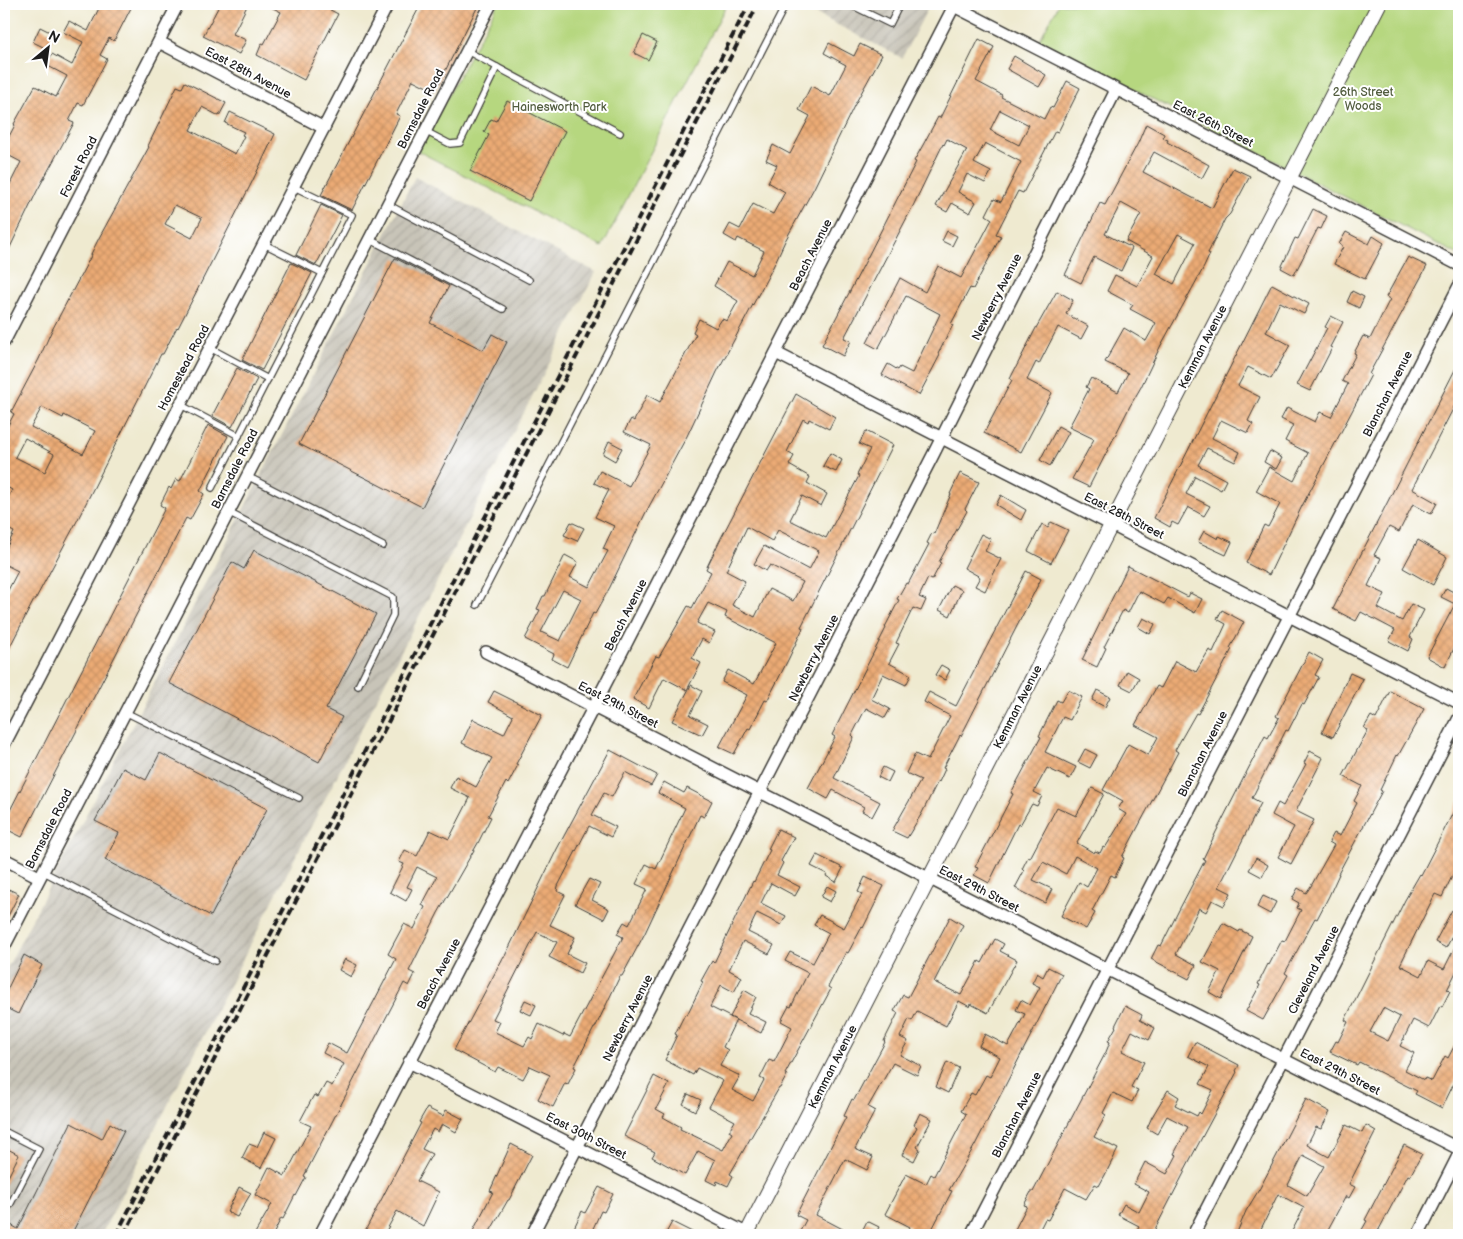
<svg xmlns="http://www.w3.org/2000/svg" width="1463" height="1239" font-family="'Balsamiq Sans',sans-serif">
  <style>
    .industrial { fill: url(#industrial-furrows) }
    .park { fill: #b6d77f; stroke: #697a4e }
    .building { fill: url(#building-cross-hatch); fill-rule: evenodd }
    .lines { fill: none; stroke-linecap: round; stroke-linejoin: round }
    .service-casing { stroke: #3c3b37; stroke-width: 8 }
    .minor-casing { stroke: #3c3b37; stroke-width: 14 }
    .tertiary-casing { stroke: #3c3b37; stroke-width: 16 }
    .service { stroke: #fff; stroke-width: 5.5 }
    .minor { stroke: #fff; stroke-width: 11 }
    .tertiary { stroke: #fff; stroke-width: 14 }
    .rail { stroke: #1c1c1c; stroke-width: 4; stroke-dasharray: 8 4; stroke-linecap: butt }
    .labels { text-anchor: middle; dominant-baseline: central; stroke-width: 4; stroke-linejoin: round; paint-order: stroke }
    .street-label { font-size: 12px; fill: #1c1c1c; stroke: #fff }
    .park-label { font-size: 12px; fill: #525d3f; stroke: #fff }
  </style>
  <defs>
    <pattern id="industrial-furrows" width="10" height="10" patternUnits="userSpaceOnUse" patternTransform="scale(1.25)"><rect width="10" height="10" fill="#c8c4b8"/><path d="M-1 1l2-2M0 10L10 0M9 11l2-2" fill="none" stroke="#aba89e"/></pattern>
    <pattern id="building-cross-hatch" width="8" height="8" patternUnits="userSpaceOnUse" patternTransform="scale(1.25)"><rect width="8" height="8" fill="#ebaa74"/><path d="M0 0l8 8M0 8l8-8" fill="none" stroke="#c99264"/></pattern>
  </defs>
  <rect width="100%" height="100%" fill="#fff"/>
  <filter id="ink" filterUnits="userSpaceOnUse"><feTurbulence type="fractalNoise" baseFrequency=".02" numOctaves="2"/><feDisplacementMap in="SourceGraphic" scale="10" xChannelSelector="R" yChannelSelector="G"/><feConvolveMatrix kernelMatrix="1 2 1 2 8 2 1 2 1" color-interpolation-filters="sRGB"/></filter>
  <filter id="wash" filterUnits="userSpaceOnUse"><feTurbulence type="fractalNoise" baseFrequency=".0096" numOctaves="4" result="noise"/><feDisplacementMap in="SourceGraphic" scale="20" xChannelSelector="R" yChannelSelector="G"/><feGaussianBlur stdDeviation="1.12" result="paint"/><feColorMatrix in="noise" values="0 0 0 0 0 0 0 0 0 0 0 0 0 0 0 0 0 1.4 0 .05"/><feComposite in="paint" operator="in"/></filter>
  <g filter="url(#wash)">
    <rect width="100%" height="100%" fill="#efead0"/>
    <g class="industrial">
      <path d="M797 4H930L902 58Z"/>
      <path d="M415 177 596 272 101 1235H4V974Z"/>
    </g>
    <g class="park">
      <path d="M498 4H727L602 247 418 151Z"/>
      <path d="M1059 4H1459V255L1039 41Z"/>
    </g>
    <g id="blocks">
      <g class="building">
        <path d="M101 4H133L114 41 109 38 100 55 107 59 83 105 78 103 69 121 74 123 37 191 4 260V189L7 190 21 162 4 153V146L15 125 14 124 35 86 56 97 67 76 46 65 52 54 72 65 83 42 63 32 69 21 88 31Z"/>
        <path d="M220 4H248L233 34 246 40 239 54 203 36Z"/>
        <path d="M265 4H294L302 8 304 4H319L338 14 304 80 257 55 262 43 264 44 281 12Z"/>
        <path d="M421 4H479L435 91 413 80 396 114 400 116 352 210 321 195Z"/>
        <path d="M40 27 54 34 47 49 33 42Z"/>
        <path d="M643 35 657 42 648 60 634 53Z"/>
        <path d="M979 39 994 47 976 81 1002 95 1001 97 1044 119 1050 107 1053 108 1067 81 1080 88 1058 132 1055 131 1023 193 1018 191 996 234 1001 236 973 289 970 288 951 324 953 325 938 354 940 355 919 395 882 375 888 364 898 370 900 367 912 373 940 314 906 296 878 349 867 343 900 278 925 292 938 266 961 278 992 219 986 215 994 199 1001 202 1021 162 985 143 974 163 991 172 985 183 967 174 958 192 976 202 970 213 952 203 947 212 936 206 967 150 947 139 944 145 943 144 913 206 844 338 851 341 843 356 822 345 862 268 916 162 914 161 923 145 938 117 940 118ZM1000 110 1029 125 1019 145 990 130Z"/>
        <path d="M829 43 854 56 860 44 882 55 854 106 814 188 785 241 773 267 717 372 687 436 645 514 610 587 595 614 593 613 567 667 552 659 554 654 525 639 540 610 537 609 543 596H545L565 555 578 562 570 577 589 587 608 551 603 549 614 526 595 517 609 490 594 483 600 471 629 486 651 445 624 432 631 419 634 421 647 395 660 402 696 334 693 332 699 319 716 328 722 319 727 321 738 301 714 286 727 262 752 275 764 251 738 238 736 242 724 235 730 224 740 229 753 204 773 214 785 192 768 182 777 165 766 160 773 145 790 154 810 116 799 110 811 86 830 96 846 65 824 53ZM563 590 581 599 560 641 541 632Z"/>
        <path d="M1014 56 1046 75 1039 87 1007 69Z"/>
        <path d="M185 82 226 103 219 116 202 107 190 130 235 154 244 136 242 135 244 132 225 123 230 112 275 134 252 182 178 328 177 327 163 354H161L77 521 36 598H35L4 658V598L18 571 4 564V553L14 532 4 527V505L12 490 4 485V433L14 414 11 412 39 359 51 332 92 254H91L99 238 149 147 148 146 177 86 182 88ZM175 205 202 218 192 238 165 224ZM42 407 63 418 64 415 95 431 83 454 31 427ZM25 438 54 454 45 472 15 457Z"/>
        <path d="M507 101 565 131 529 201 470 171 489 135 484 132 491 119 496 121Z"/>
        <path d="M1146 124 1164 134 1163 138 1168 140 1167 142 1209 165 1202 178 1154 152 1143 172 1212 208 1233 168 1250 176 1230 214 1225 219 1208 253 1210 254 1204 267 1160 347 1141 387 1130 406 1089 487 1072 479 1094 439 1069 427 1089 389 1086 387 1091 378 1118 392 1128 373 1105 362 1124 328 1146 341 1156 323 1130 309 1133 305 1107 291 1115 275 1137 286 1153 256 1126 241 1141 214 1121 203 1105 234 1132 248 1121 271 1094 257 1081 283 1065 275 1100 203 1105 205 1138 143ZM1178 234 1195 243 1174 284 1156 274Z"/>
        <path d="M321 205 342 215 316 265 296 255Z"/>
        <path d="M1313 209 1327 216 1321 229 1318 228 1294 275 1281 268 1295 238 1298 239Z"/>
        <path d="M947 231 957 236 952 246 942 241Z"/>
        <path d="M1346 232 1369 244 1373 236 1384 243 1365 279 1334 264 1343 247 1339 244Z"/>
        <path d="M1408 257 1427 266 1369 374 1371 375 1302 506 1269 575 1246 563 1264 525 1268 527 1280 504 1256 491 1269 467 1294 481 1308 453 1285 441 1293 425 1281 419 1287 408 1315 422 1320 412 1331 417 1348 384 1342 381 1356 354 1354 353 1363 336 1370 339 1390 299 1386 297Z"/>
        <path d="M395 258 449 286 430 323 483 350 492 334 507 342 422 507 299 444Z"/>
        <path d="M291 263 312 273 262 370 242 360Z"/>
        <path d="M1272 284 1309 304 1304 314 1280 302 1266 332 1290 345 1271 379 1248 367 1238 386 1260 397 1248 421 1253 424 1248 433 1221 420 1212 438 1240 452 1235 462 1207 448 1198 465 1226 480 1221 490 1195 476 1186 494 1210 506 1204 516 1188 507 1178 525 1172 522 1170 527 1154 518Z"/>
        <path d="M1057 291 1073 300 1066 314 1088 326 1081 339 1058 327 1039 364 1036 362 1027 380 1052 393 1021 452 984 433 1012 380 1010 379 1036 328Z"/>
        <path d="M1352 291 1364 297 1359 308 1347 302Z"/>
        <path d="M1331 316 1343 322 1330 347 1332 348 1310 391 1297 385 1327 328 1325 327Z"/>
        <path d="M1459 362V405L1456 403 1412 489 1437 503 1431 514 1413 504 1399 532 1389 527 1374 555 1381 558 1368 586 1385 594 1378 608 1402 621 1411 604 1424 610 1410 637 1413 639 1408 651 1389 641 1395 630 1361 612 1356 621 1333 609Z"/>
        <path d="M237 368 257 379 232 427 212 416Z"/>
        <path d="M796 394 835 417 829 429 809 419 808 422 803 419 787 452 794 456 789 465 810 477 807 483 827 494 821 506 802 496 790 520 826 538 859 476 857 475 870 449 859 444 866 431 893 445 801 627 803 628 789 658 767 701 765 700 750 729 748 728 734 754 719 747 747 695 722 682 728 670 754 684 776 643 725 617 727 612 708 603 697 623 715 632 709 643 702 639 692 658 701 663 687 690 664 678 649 708 633 699 656 656 659 657 688 606 692 608 711 572 706 569 719 542ZM747 527 772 541 778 530 819 551 809 570 764 546 754 564 766 571 770 565 803 582 793 601 769 589 755 617 732 605 745 581 726 571Z"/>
        <path d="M208 425 228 436 200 491 204 494 190 520 186 518 22 837 4 828V822L165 508 160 505 169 487 171 489 176 479 180 481Z"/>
        <path d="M1058 426 1069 432 1050 466 1040 460Z"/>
        <path d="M609 441 622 448 615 461 603 454Z"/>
        <path d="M1270 451 1282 458 1276 469 1264 462Z"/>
        <path d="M830 453 842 460 836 472 823 466Z"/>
        <path d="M960 473 979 482 965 509 967 511 939 562 941 563 932 580 928 578 919 597 926 600 921 611 913 608 896 643 899 644 889 663 911 675 906 685 883 674 871 699 890 709 885 718 866 708 852 735 854 737 834 778 880 802 872 817 862 811 864 807 833 790 828 799 808 788 835 737 832 735 886 628 885 627 899 600 897 599 906 583 908 584 929 544 927 543 932 533 934 534 951 494H950Z"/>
        <path d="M1001 495 1026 510 1021 520 996 505Z"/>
        <path d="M571 522 584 528 577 541 564 535Z"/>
        <path d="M1051 522 1068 530 1051 563 1028 551 1042 524 1048 528Z"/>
        <path d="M1204 531 1218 539 1219 536 1232 542 1226 555 1198 542Z"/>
        <path d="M981 534 991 539 985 551 1001 559 985 591 975 586 980 577 964 568Z"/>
        <path d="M1418 540 1447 557 1433 585 1403 568Z"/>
        <path d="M254 550 376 614 326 709 342 717 319 762 169 683 232 562 244 569Z"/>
        <path d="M1128 566 1188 597 1190 593 1202 599 1195 613 1168 598 1164 604 1139 591 1128 613 1123 610 1104 647 1106 648 1097 667 1082 660Z"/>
        <path d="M1026 571 1041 579 961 736 960 735 943 768 945 769 939 782 938 781 922 813 907 838 892 831 921 780 906 773 915 754 928 760 950 716 924 702 929 692 956 706Z"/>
        <path d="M952 585 962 590 950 616 939 610Z"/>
        <path d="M1446 588 1459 595V638L1445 667 1427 657 1455 604 1441 597Z"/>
        <path d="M1222 610 1244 622 1230 648 1232 649 1198 714 1196 713 1175 750 1178 752 1122 857 1124 858 1115 877 1111 875 1092 911 1095 913 1086 929 1061 916 1079 882 1087 887 1097 868 1075 856 1066 874 1043 862 1033 880 1052 889 1045 903 1015 888 1024 871 1022 869 1028 857 1030 858 1057 807 1076 816 1092 788 1104 794 1077 843 1094 853 1095 851 1100 853 1103 847 1105 848 1126 814 1118 809 1123 801 1103 790 1128 744 1148 755 1158 737 1135 725 1157 686 1161 688 1175 661 1196 672 1209 650 1213 652 1226 624 1217 619Z"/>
        <path d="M1143 618 1155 624 1150 634 1138 627Z"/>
        <path d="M1309 652 1323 660 1315 675 1319 677 1304 705 1302 704 1288 731 1286 730 1252 798 1261 803 1219 887 1231 893 1224 906 1212 900 1206 912 1199 908 1176 954 1196 965 1189 979 1151 959 1158 945 1161 946 1179 910 1205 860 1203 859 1216 832 1265 736 1268 738 1279 718 1276 716Z"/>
        <path d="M941 665 950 670 945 680 935 675Z"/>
        <path d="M1127 671 1139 678 1132 691 1120 685Z"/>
        <path d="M1350 673 1363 679 1333 737 1322 732Z"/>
        <path d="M691 685 702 691 690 715 708 724 702 735 672 721Z"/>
        <path d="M1068 690 1082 697 1070 720 1063 717 1045 752 1076 767 1070 779 1047 768 1034 792 1042 796 1037 806 1032 804 1020 825 1018 824 989 883 974 875 978 868 975 867 1013 794 1011 793 1041 737 1039 736 1057 700 1061 702Z"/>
        <path d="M1097 690 1110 697 1105 707 1092 700Z"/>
        <path d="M494 691 542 715 516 764 518 765 508 784 506 782 488 816 491 817 478 843 438 913 409 971 415 974 409 986 404 983 304 1176 306 1177 296 1196 295 1195 283 1219 281 1218 273 1235H254L272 1204 255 1195 269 1167 285 1176 311 1126 300 1121 314 1095 318 1097 326 1083 332 1086 344 1064 323 1053 328 1043 347 1053 396 959 388 954 404 924 414 929 425 907 422 905 437 877 417 867 407 887 412 889 406 901 390 892 404 864 399 862 405 850 417 856 430 830 449 839 470 798 450 788 456 776 476 787 492 758 462 743 473 719 504 734 513 716 488 702Z"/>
        <path d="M1390 691 1424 709 1398 756 1397 755 1380 790 1382 791 1338 874H1339L1329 896 1317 919 1315 918 1285 973 1288 975 1263 1020 1246 1011 1260 985 1258 984 1268 964 1269 965 1282 940 1285 941 1301 910 1297 908 1299 903 1292 899 1298 888 1306 893 1311 886 1334 845 1329 842 1334 833 1340 836 1357 803 1354 801 1362 786 1343 776 1368 730 1364 728 1371 716 1376 719Z"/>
        <path d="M1085 749 1097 755 1090 768 1078 762Z"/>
        <path d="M610 750 657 775 651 786 625 772 612 797 604 793 592 815 616 827 611 837 589 826 558 886 557 891 565 895 550 925 575 937 567 954 585 963 580 973 549 957 557 942 537 932 493 1019 500 1022 495 1032 524 1046 529 1037 532 1039 539 1024 563 1036 564 1034 570 1037 623 937 617 934 624 922 629 925 647 889 636 884 646 864 656 869 685 808 658 793 664 782 684 793 687 788 712 801 704 817 700 815 645 933 622 976H620L595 1028H594L574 1067 576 1068 568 1084 565 1083 553 1107 538 1099 550 1075 530 1066 523 1079 498 1067 495 1072 454 1050 504 956H505L557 849Z"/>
        <path d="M1310 751 1323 758 1296 811 1314 820 1291 864 1278 857 1294 827 1272 815 1278 803 1283 806 1306 764 1304 763Z"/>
        <path d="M160 753 267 809 211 916 105 860 119 833 95 821 123 768 146 780Z"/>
        <path d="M883 767 893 772 888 782 878 777Z"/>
        <path d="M1459 801V852L1456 859 1459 862 1442 897 1435 894 1400 965 1421 976 1428 961 1444 969 1459 939V966L1447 990 1450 991 1442 1007 1440 1006 1429 1028 1413 1020 1400 1046 1414 1053 1405 1070 1424 1080 1425 1078 1432 1081 1445 1056 1448 1058 1459 1037V1073L1442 1108 1415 1094 1417 1091 1359 1062 1357 1065 1330 1052 1336 1041 1338 1042 1348 1022 1345 1020 1405 900 1420 874 1421 875ZM1383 1008 1400 1017 1388 1041 1370 1032Z"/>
        <path d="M778 829 794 837 781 861 783 863 777 875 800 887 795 896 771 883 761 903 786 916 781 925 757 913 748 932 774 945 769 954 743 941 729 970 742 977 734 992 721 985 710 1007 736 1020 723 1047 728 1050 720 1066 740 1076 732 1090 753 1101 764 1080 760 1078 769 1060 774 1062 792 1027 781 1021 789 1006 791 1007 808 973 785 961 790 952 813 963 829 933 814 925 820 915 844 928 862 894 858 892 865 877 884 886 863 928 862 927 848 953 846 952 828 987 831 989 785 1074 787 1075 780 1088H779L730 1174 733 1176 728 1186 717 1181 716 1185 706 1180 715 1160 698 1151 685 1175 652 1157 655 1152 624 1136 654 1076 669 1084 656 1109 665 1114 663 1117 681 1127 680 1129 723 1150 732 1133 729 1131 735 1121 709 1107 723 1081 697 1068 693 1075 665 1060 677 1035 675 1034 685 1014 687 1015 703 982 701 981 712 961 714 963 753 881 754 882 770 850 768 849Z"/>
        <path d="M817 855 843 868 836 882 826 876 827 874 811 866Z"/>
        <path d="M1256 858 1268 865 1262 877 1249 870Z"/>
        <path d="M589 879 600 884 592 900 609 909 604 919 575 904Z"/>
        <path d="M827 886 836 891 830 902 821 897Z"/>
        <path d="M4 887 19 894 4 924Z"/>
        <path d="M1263 896 1276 902 1270 914 1257 907Z"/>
        <path d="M1452 910 1459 913V923L1446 948 1435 942Z"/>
        <path d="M950 917 963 925 934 982 961 995 979 961 982 963 995 939 1004 944 1000 951 1017 960 988 1013 971 1004 970 1007 959 1001 946 1026 917 1011 912 1021 909 1019 900 1037 908 1041 900 1055 921 1066 917 1075 893 1063 868 1107 875 1111 855 1149 873 1157 867 1170 845 1159 816 1215 854 1235H798L806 1220 796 1215 846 1117 844 1116 852 1099 854 1100 885 1042 884 1041 898 1013 894 1011 903 995 908 997Z"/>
        <path d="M1223 923 1239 932 1240 930 1252 936 1221 999 1209 992 1220 971 1202 962Z"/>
        <path d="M24 955 42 965 18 1014 4 1007V996Z"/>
        <path d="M345 959 357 965 351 977 339 970Z"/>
        <path d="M1048 967 1062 974 975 1145 949 1190 952 1191 929 1235H906L910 1227 885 1214 906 1174 926 1184 931 1174 934 1176 966 1114 961 1111 971 1093 975 1095 986 1075 990 1077 1000 1057 979 1046 985 1034 1008 1046 1025 1014 1016 1010 1021 1000 1030 1005 1040 987 1032 983 1037 973 1043 977Z"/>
        <path d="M744 990 756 997 748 1013 766 1022 761 1033 730 1017Z"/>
        <path d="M525 1000 536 1005 531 1015 520 1010Z"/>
        <path d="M1125 1006 1142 1015 1140 1020 1155 1028 1149 1040 1132 1031 1122 1051 1144 1062 1131 1087 1138 1090 1132 1102 1113 1093 1103 1113 1106 1115 1094 1137 1118 1149 1105 1175 1099 1186 1095 1184 1086 1199 1065 1188 1048 1220 1045 1219 1037 1235H1012L1027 1206 1024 1205 1031 1192H1033L1106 1052 1110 1042 1108 1041 1116 1027 1115 1026Z"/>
        <path d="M1195 1042 1239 1065 1236 1071 1237 1072 1184 1171H1185L1152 1235H1134L1139 1226 1118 1215 1124 1204 1139 1212 1149 1192 1134 1184 1145 1162 1167 1174 1177 1155 1174 1154 1188 1127 1167 1116 1157 1134 1147 1128 1152 1117 1168 1090 1179 1097 1175 1105 1197 1116 1199 1112 1201 1114 1213 1090 1200 1084 1209 1067 1188 1056Z"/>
        <path d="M947 1062 959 1068 948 1093 936 1087Z"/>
        <path d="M688 1094 701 1100 695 1111 683 1104Z"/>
        <path d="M1306 1099 1330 1112 1321 1129 1316 1127 1307 1145 1329 1157 1346 1125 1362 1133 1366 1125 1376 1131 1349 1184 1355 1187 1349 1198 1346 1196 1325 1235H1290L1304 1208 1278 1194 1258 1235H1236L1246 1211 1260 1188ZM1303 1155 1324 1166 1307 1196 1288 1185Z"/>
        <path d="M427 1108 443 1116 446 1110 463 1119 456 1132 442 1124 438 1132 433 1129 422 1149 432 1154 417 1181 439 1192 423 1226 397 1211 384 1235H373L365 1231 421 1123 419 1122Z"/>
        <path d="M920 1113 932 1119 917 1147 920 1149 914 1161 902 1155 917 1127 914 1125Z"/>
        <path d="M71 1123 102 1139 110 1123 124 1131 71 1235H4V1221L18 1229Z"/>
        <path d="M264 1132 276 1138 261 1168 242 1158 249 1144 257 1147Z"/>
        <path d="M511 1144 532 1155 509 1200H508L488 1235H471L493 1192 490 1191Z"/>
        <path d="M1404 1145 1422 1154 1410 1176 1408 1175 1376 1235H1359L1367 1221 1365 1220Z"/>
        <path d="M4 1147 19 1155 4 1185Z"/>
        <path d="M239 1187 251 1193 237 1217 227 1212Z"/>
        <path d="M599 1187 613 1194 604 1212 601 1211 590 1235H582L573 1230 582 1211 585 1213Z"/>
        <path d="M867 1221 879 1227 875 1235H860Z"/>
        <path d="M672 1222 698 1235H665Z"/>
      </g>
    </g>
  </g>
  <g filter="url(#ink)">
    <use href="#blocks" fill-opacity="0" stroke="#3c3b37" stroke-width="1"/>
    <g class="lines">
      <g class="service-casing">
        <g id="service">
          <path d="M849 4 890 24 900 4"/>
          <path d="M467 51 620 133"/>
          <path d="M425 131 450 144 460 143 497 67"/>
          <path d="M387 204 529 280"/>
          <path d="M369 239 503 309"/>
          <path d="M264 244 322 273"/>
          <path d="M210 348 268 379"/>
          <path d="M181 405 239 436"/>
          <path d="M247 476 383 546"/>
          <path d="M212 488 352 215 294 187"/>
          <path d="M228 512 393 597V615L358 686"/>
          <path d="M477 605 786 4"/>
          <path d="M125 712 299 798"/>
          <path d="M42 871 215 961"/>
          <path d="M4 1131 39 1149 10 1205 4 1202"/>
        </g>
      </g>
      <g class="minor-casing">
        <g id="minor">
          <path d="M159 42 324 128"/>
          <path d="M4 342 178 4"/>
          <path d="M776 353 1459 703"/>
          <path d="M486 652 1459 1149"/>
          <path d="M4 745 388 4"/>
          <path d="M4 859 39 877"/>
          <path d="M4 947 491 4"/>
          <path d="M409 1062 750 1235"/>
          <path d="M320 1235 593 708 954 6 1459 265"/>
          <path d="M532 1235 933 455 1116 90"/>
          <path d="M971 1235 1459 286"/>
          <path d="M1193 1235 1459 718"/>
          <path d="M1418 1235 1459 1154"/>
        </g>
      </g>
      <g class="tertiary-casing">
        <path id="tertiary" d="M746 1235 1379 4"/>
      </g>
      <use href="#service" class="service"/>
      <use href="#minor" class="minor"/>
      <use href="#tertiary" class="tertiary"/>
      <g class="rail">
        <path d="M116 1235 749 4"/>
        <path d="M124 1235 758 4"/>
      </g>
    </g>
  </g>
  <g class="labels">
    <g class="street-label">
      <text transform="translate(248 73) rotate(28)">East 28th Avenue</text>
      <text transform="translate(421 109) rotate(-63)">Barnsdale Road</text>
      <text transform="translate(1213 124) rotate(27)">East 26th Street</text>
      <text transform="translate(79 167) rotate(-63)">Forest Road</text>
      <text transform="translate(811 255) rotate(-63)">Beach Avenue</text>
      <text transform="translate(997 297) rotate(-63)">Newberry Avenue</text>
      <text transform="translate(1203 347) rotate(-63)">Kemman Avenue</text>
      <text transform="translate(184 368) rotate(-62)">Homestead Road</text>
      <text transform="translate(1388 394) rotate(-63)">Blanchan Avenue</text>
      <text transform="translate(235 469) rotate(-63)">Barnsdale Road</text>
      <text transform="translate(1124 516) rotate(27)">East 28th Street</text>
      <text transform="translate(626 615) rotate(-63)">Beach Avenue</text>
      <text transform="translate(814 658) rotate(-63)">Newberry Avenue</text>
      <text transform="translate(618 705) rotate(27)">East 29th Street</text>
      <text transform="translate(1018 707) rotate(-63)">Kemman Avenue</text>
      <text transform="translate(1203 754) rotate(-63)">Blanchan Avenue</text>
      <text transform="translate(49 829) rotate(-63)">Barnsdale Road</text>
      <text transform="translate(979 889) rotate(27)">East 29th Street</text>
      <text transform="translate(1314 970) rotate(-63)">Cleveland Avenue</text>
      <text transform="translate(439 974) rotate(-62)">Beach Avenue</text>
      <text transform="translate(628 1018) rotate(-63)">Newberry Avenue</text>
      <text transform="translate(833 1067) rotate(-63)">Kemman Avenue</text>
      <text transform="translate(1340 1072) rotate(27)">East 29th Street</text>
      <text transform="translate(1017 1115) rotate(-63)">Blanchan Avenue</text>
      <text transform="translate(586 1136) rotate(27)">East 30th Street</text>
    </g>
    <g class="park-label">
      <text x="1363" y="92">26th Street<tspan x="1363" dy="14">Woods</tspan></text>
      <text x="559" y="107">Hainesworth Park</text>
    </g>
  </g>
  <rect width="1463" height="1239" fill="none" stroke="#fff" stroke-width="20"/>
  <g transform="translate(48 48) rotate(29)" stroke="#ffffff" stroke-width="4" paint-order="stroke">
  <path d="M0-4L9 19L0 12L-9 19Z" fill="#1c1c1c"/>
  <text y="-8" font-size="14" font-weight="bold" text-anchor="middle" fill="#1c1c1c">N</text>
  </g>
</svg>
